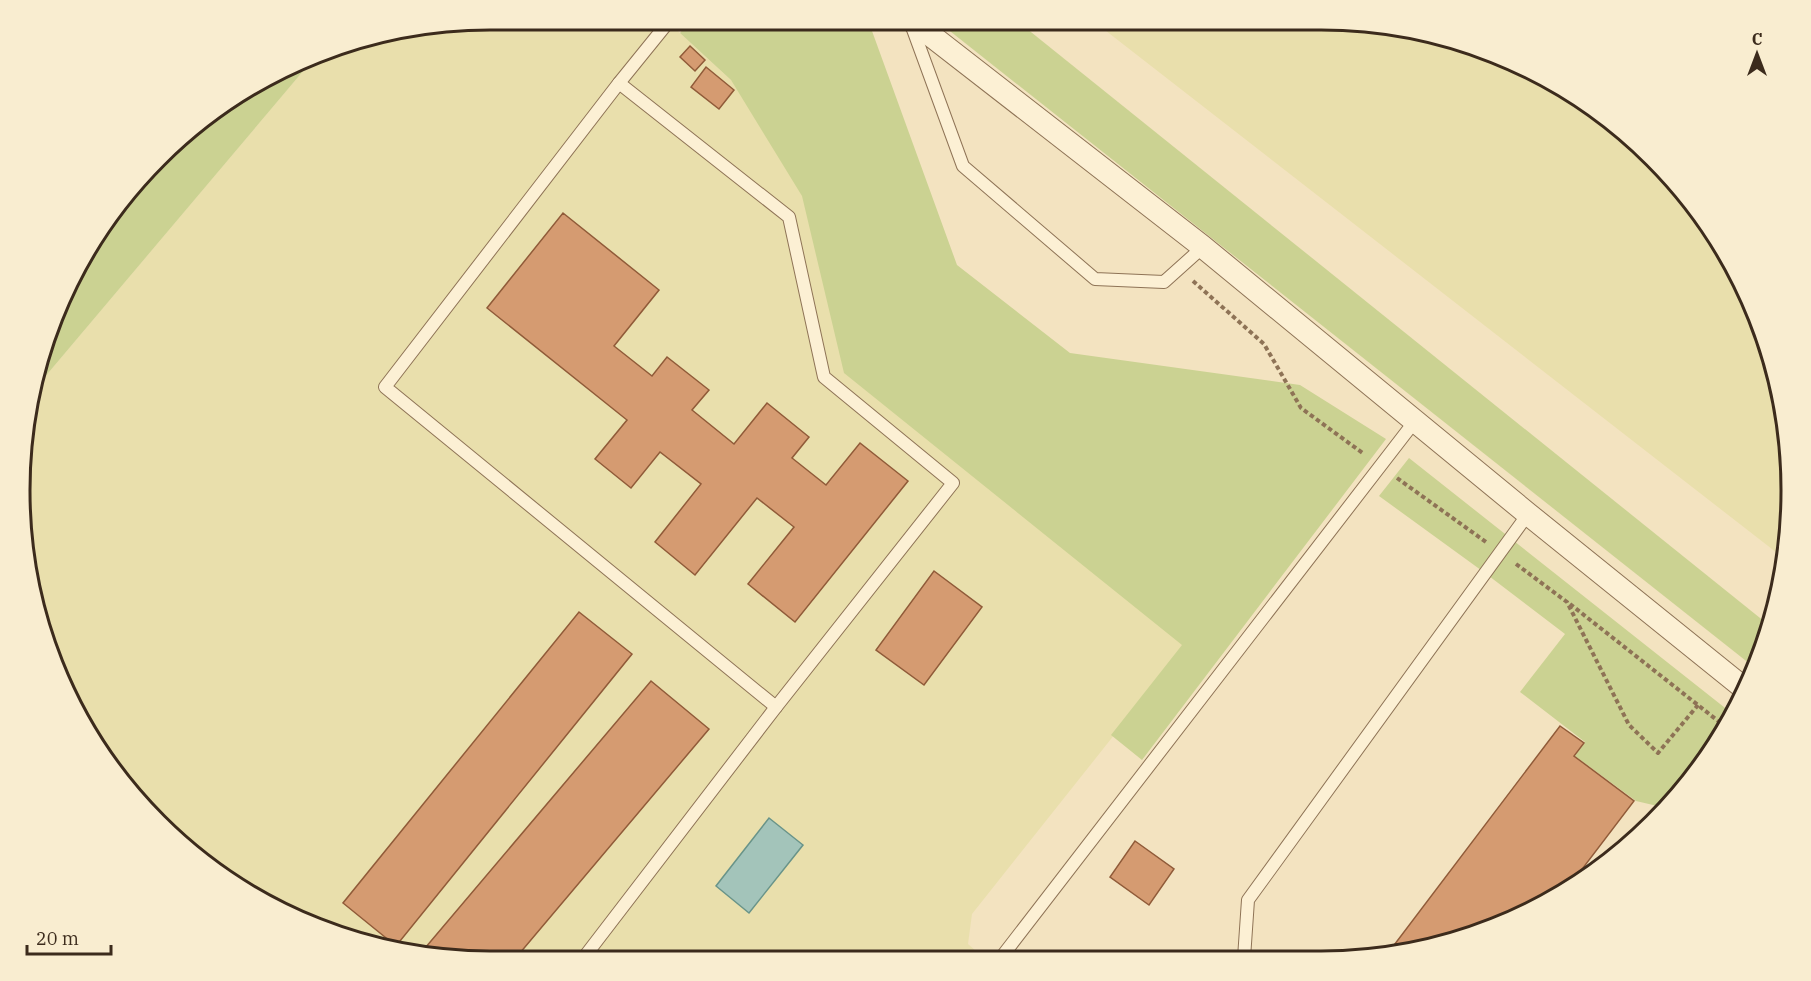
<svg xmlns="http://www.w3.org/2000/svg" width="1811" height="981" font-family="'IBM Plex Serif',serif">
  <style>
    .farmland { fill: #e9dfac }
    .green { fill: #cbd292 }
    .water { fill: #a3c4ba; stroke: #699489; stroke-width: 1.5 }
    .building { fill: #d59b71; stroke: #905b39; stroke-width: 1.5 }
    .lines { fill: none; stroke-linecap: round; stroke-linejoin: round }
    .service-casing { stroke: #8e7356; stroke-width: 14 }
    .minor-casing { stroke: #8e7356; stroke-width: 24 }
    .path { stroke: #8e7356; stroke-width: 4; stroke-dasharray: 4.5 3; stroke-linecap: butt }
    .service { stroke: #fcf0d4; stroke-width: 12 }
    .minor { stroke: #fcf0d4; stroke-width: 22 }
    .rim { fill: none; stroke: #3c2b1c; stroke-width: 3 }
  </style>
  <rect width="100%" height="100%" fill="#f3e3c0"/>
  <g class="farmland">
    <path d="M491 20H666L731 80 1188 642 972 914 968 944 985 959 460 961 368 945 255 899 137 801 55 671 21 522 33 391 315 57 339 45Z"/>
    <path d="M1092 20H1351L1443 36 1556 82 1631 136 1694 204 1743 282 1775 368 1790 459 1788 552 1786 560Z"/>
  </g>
  <g class="green">
    <path d="M690 20H868L957 265 1070 353 1300 385 1386 439 1142 760 1111 735 1182 645 844 373 802 196 731 80 680 33Z"/>
    <path d="M936 20H1016L1770 626 1767 642 1755 668Z"/>
    <path d="M315 57 33 391 35 369 99 229 204 117Z"/>
    <path d="M1409 458 1734 715 1729 726 1666 808 1636 801 1575 756 1585 742 1520 692 1565 634 1485 573 1379 496Z"/>
  </g>
  <path class="water" d="M769 818 803 845 749 913 716 886Z"/>
  <g class="building">
    <path d="M690 46 705 60 695 71 680 57Z"/>
    <path d="M706 67 734 90 719 109 691 87Z"/>
    <path d="M563 213 659 290 614 346 652 376 667 357 709 390 692 410 734 444 767 403 809 437 792 458 826 485 860 443 908 481 795 622 748 584 794 527 757 498 695 575 655 542 701 484 660 452 631 488 595 459 627 420 487 308Z"/>
    <path d="M934 571 982 607 924 685 876 650Z"/>
    <path d="M579 612 632 654 396 946 343 903Z"/>
    <path d="M651 681 709 729 514 960 460 961 420 954Z"/>
    <path d="M1560 726 1584 743 1574 756 1634 801 1567 889 1472 936 1385 957Z"/>
    <path d="M1135 841 1174 869 1149 905 1110 877Z"/>
  </g>
  <g class="lines">
    <g class="service-casing">
      <g id="service">
        <path d="M670 20 619 83 385 387 776 707"/>
        <path d="M911 24 963 166 1095 279 1164 282 1203 247"/>
        <path d="M1244 958 1248 900 1528 514"/>
        <path d="M1000 959 1415 421"/>
        <path d="M582 960 776 707 953 483 824 377 789 217 619 83"/>
      </g>
    </g>
    <g class="minor-casing">
      <path id="minor" d="M911 20 1203 247 1528 514 1745 689"/>
    </g>
    <g class="path">
      <path d="M1193 281 1264 344 1301 408 1364 454"/>
      <path d="M1397 478 1486 542"/>
      <path d="M1516 564 1567 602 1629 725 1658 753 1698 705"/>
      <path d="M1570 604 1727 728"/>
    </g>
    <use href="#service" class="service"/>
    <use href="#minor" class="minor"/>
  </g>
  <path d="M0 0H1811V981H0ZM490 30H1321A460 460 0 0 1 1781 490V491A460 460 0 0 1 1321 951H490A460 460 0 0 1 30 491V490A460 460 0 0 1 490 30Z" fill="#f9edd0" fill-rule="evenodd"/>
  <path class="rim" d="M490 30H1321A460 460 0 0 1 1781 490V491A460 460 0 0 1 1321 951H490A460 460 0 0 1 30 491V490A460 460 0 0 1 490 30Z"/>
  <g transform="translate(1757 54)" stroke="#f9edd0" stroke-width="4.5" paint-order="stroke">
  <path d="M0-4.5L10 22L0 15L-10 22Z" fill="#3c2b1c"/>
  <text y="-9" font-size="16" font-weight="bold" text-anchor="middle" fill="#3c2b1c">С</text>
  </g>
  <path d="M27 945v9h84v-9" fill="none" stroke="#3c2b1c" stroke-width="3"/>
  <text x="36" y="945" font-size="18" fill="#3c2b1c" stroke="#f9edd0" stroke-width="4.5" paint-order="stroke">20 m</text>
</svg>
